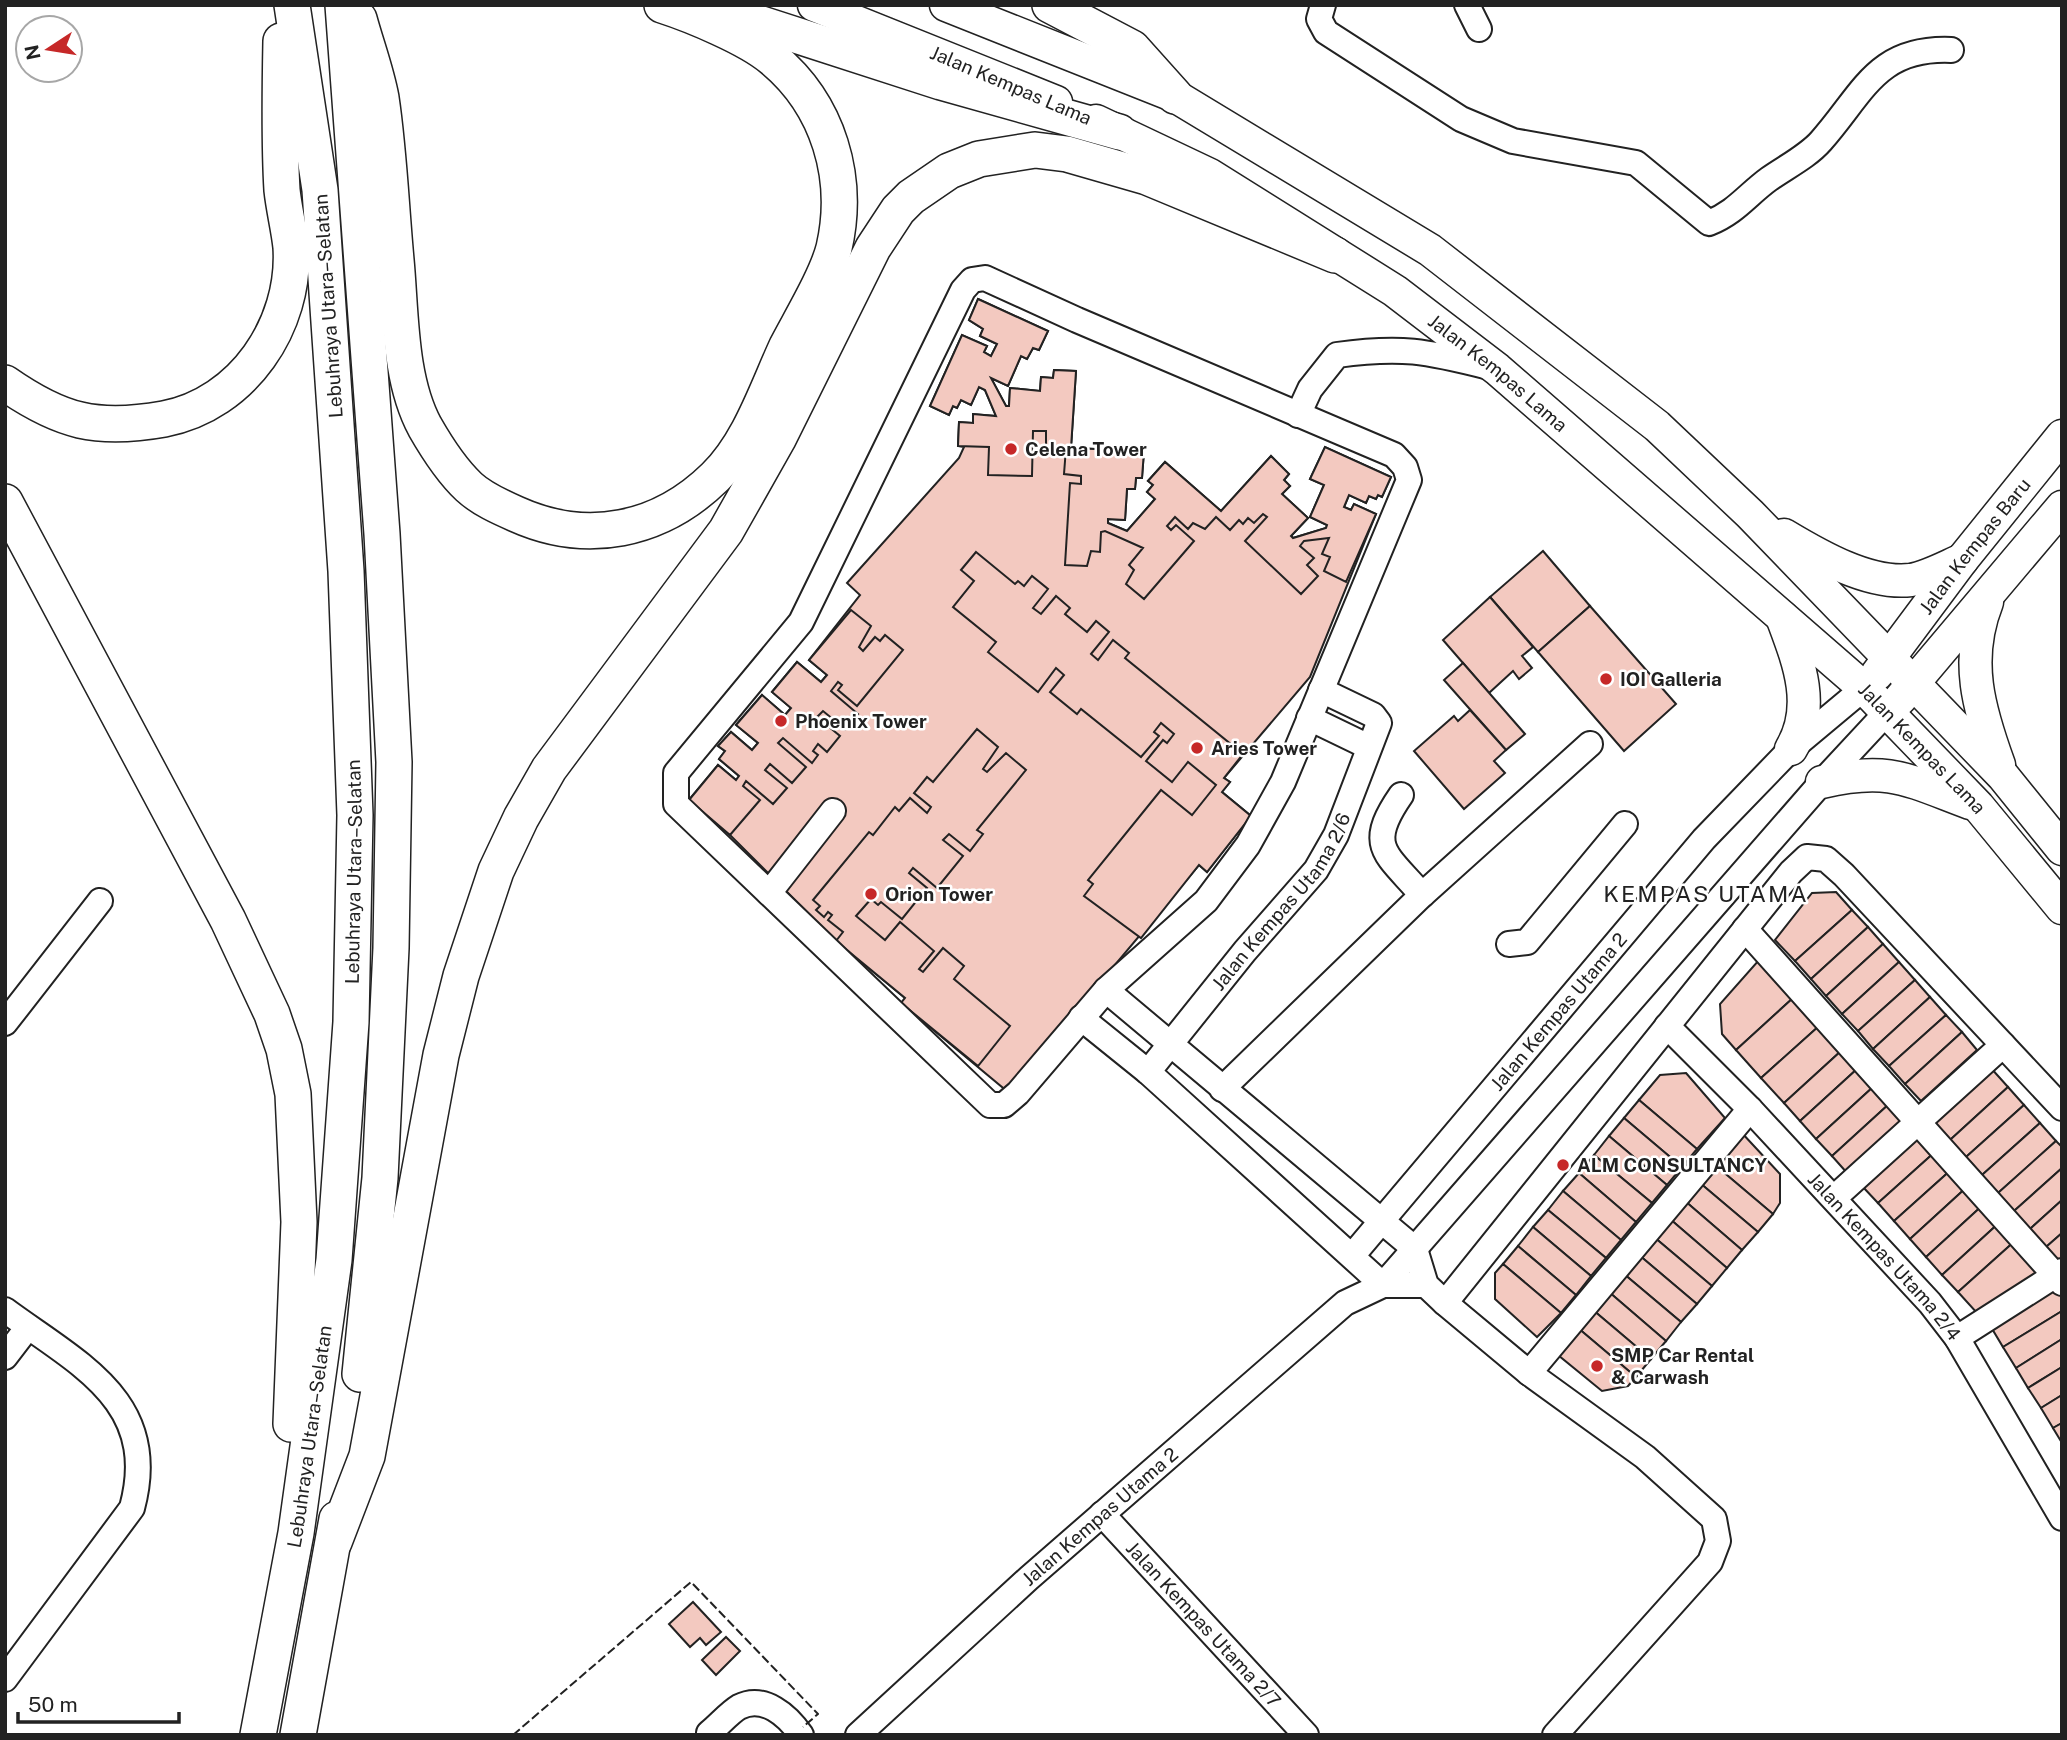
<svg xmlns="http://www.w3.org/2000/svg" width="2067" height="1740" font-family="'Public Sans',sans-serif">
  <style>
    .building { fill: #f3c9c0; stroke: #222; stroke-width: 2 }
    .lines { fill: none; stroke-linecap: round; stroke-linejoin: round }
    .minor-casing { stroke: #222; stroke-width: 28 }
    .major-casing { stroke: #222; stroke-width: 35 }
    .highway-casing { stroke: #222; stroke-width: 38 }
    .minor { stroke: #fff; stroke-width: 24 }
    .major { stroke: #fff; stroke-width: 32 }
    .highway { stroke: #fff; stroke-width: 35 }
    .fence { stroke: #222; stroke-width: 2; stroke-dasharray: 9 3.5; stroke-linecap: butt }
    .poi-dot { fill: #c62828; stroke: #fff; stroke-width: 2.5 }
    .labels { text-anchor: middle; dominant-baseline: central; stroke-width: 5; stroke-linejoin: round; paint-order: stroke }
    .street-label { font-size: 19px; fill: #222; stroke: #fff }
    .poi-label { font-size: 19px; font-weight: bold; fill: #222; stroke: #fff; text-anchor: start }
    .quarter-label { font-size: 23px; letter-spacing: 2px; fill: #222; stroke: #fff }
  </style>
  <rect width="100%" height="100%" fill="#fff"/>
  <g class="building">
    <path d="M978 299 1048 331 1039 350 1033 348 1027 359 1021 356 1008 386 991 378 1006 406H1009L1010 388 1040 391 1041 377 1053 378 1054 370 1076 371 1071 448 1144 451 1142 478H1136L1135 489H1127L1125 520 1108 519V523L1127 531 1155 499 1147 492 1153 485 1148 481 1165 462 1221 511 1271 456 1289 474 1284 480 1290 486 1282 494 1308 518 1291 536 1293 538 1326 528 1327 525 1310 517 1324 485 1310 479 1325 447 1391 477 1382 497 1378 495 1376 499 1369 496 1366 503 1349 495 1344 507 1351 510 1354 504 1376 514 1310 677 1224 778 1230 782 1222 792 1251 816 1207 872 1199 865 1008 1092 901 1003 905 998 836 941 730 835 689 800 718 765 736 780 739 776 719 759 725 751 718 746 731 732 752 750 758 743 736 725 762 695 785 715 791 708 772 692 797 662 821 682 827 675 809 660 860 595 847 583 959 458 964 447 958 446 959 422 973 423V414L996 416 985 390 979 387 971 405 961 400 957 408 953 406 949 415 930 406 962 335 987 346 984 352 991 356 997 344 980 336 983 329 969 320Z"/>
    <path d="M978 299 1048 331 1039 350 1033 348 1027 359 1021 356 1008 386 991 378 1006 406H1009L1010 388 1040 391 1041 377 1053 378 1054 370 1076 371 1071 448 1144 451 1142 478H1136L1135 489H1127L1125 520 1108 519V523L1127 531 1155 499 1147 492 1153 485 1148 481 1165 462 1221 511 1271 456 1289 474 1284 480 1290 486 1282 494 1308 518 1291 536 1293 538 1326 528 1327 525 1310 517 1324 485 1310 479 1325 447 1391 477 1382 497 1378 495 1376 499 1369 496 1366 503 1349 495 1344 507 1351 510 1354 504 1376 514 1346 582 1324 571 1330 557 1322 554 1329 538 1304 541 1300 546 1314 558 1307 565 1318 576 1301 594 1245 541 1267 517 1263 514 1254 523 1248 518 1243 524 1239 520 1230 530 1216 517 1205 529 1193 523 1188 529 1175 517 1167 526 1171 530 1176 525 1194 541 1144 599 1126 584 1134 570 1129 565 1143 548 1105 531 1101 532 1100 552 1091 551 1087 566 1065 565 1070 483 1081 484V476L1064 474 1066 448 1046 447V431H1033L1032 476 988 475 989 447 958 446 959 422 973 423V414L996 416 985 390 979 387 971 405 961 400 957 408 953 406 949 415 930 406 962 335 987 346 984 352 991 356 997 344 980 336 983 329 969 320Z"/>
    <path d="M1543 551 1590 606 1538 652 1490 597Z"/>
    <path d="M976 552 1015 584 1018 581 1024 586 1032 576 1048 589 1033 608 1041 614 1056 596 1070 608 1065 614 1087 632 1096 621 1109 632 1091 654 1098 660 1113 640 1129 653 1125 658 1243 754 1224 778 1230 782 1222 792 1251 816 1207 872 1199 865 1141 938 1084 896 1093 884 1088 880 1161 790 1192 815 1216 785 1188 762 1172 782 1146 761 1163 740 1167 743 1174 734 1161 723 1154 732 1159 736 1141 757 1081 709 1077 714 1050 692 1064 675 1056 668 1038 692 988 652 996 642 953 607 974 581 961 570Z"/>
    <path d="M1490 597 1533 647 1522 656 1532 668 1519 679 1513 671 1489 693 1443 640Z"/>
    <path d="M1590 606 1676 704 1624 751 1538 652Z"/>
    <path d="M851 610 871 626 859 647 863 651 875 637 880 641 885 635 903 650 857 706 838 690 842 685 838 682 831 691 858 714 845 729 823 711 817 717 840 736 827 752 818 744 813 751 818 755 812 763 783 738 778 743 806 767 792 783 770 764 765 770 787 788 773 804 746 781 743 786 760 800 730 835 689 800 718 765 736 780 739 776 719 759 725 751 718 746 731 732 752 750 758 743 736 725 762 695 785 715 791 708 772 692 797 662 821 682 827 675 809 660Z"/>
    <path d="M1463 663 1525 734 1506 750 1444 680Z"/>
    <path d="M1470 710 1506 750 1494 761 1505 773 1464 809 1414 751 1454 716 1458 721Z"/>
    <path d="M977 729 998 747 983 769 987 772 1006 753 1026 770 977 830 983 834 970 851 949 834 943 840 963 856 937 888 913 868 909 873 927 888 902 919 881 902 878 905 871 899 856 916 885 940 900 922 934 951 919 969 923 972 943 948 964 966 954 979 1010 1026 978 1066 901 1003 905 998 836 941 843 932 828 920 832 915 828 912 824 917 816 910 820 906 813 900 869 832 873 835 895 807 899 811 910 798 927 813 931 807 914 793 927 777 933 782Z"/>
    <path d="M1836 892 1852 910 1795 961 1775 940 1812 893Z"/>
    <path d="M1852 910 1868 927 1811 979 1795 961Z"/>
    <path d="M1868 927 1883 944 1826 996 1811 979Z"/>
    <path d="M1883 944 1899 962 1842 1014 1826 996Z"/>
    <path d="M1759 960 1793 998 1736 1050 1722 1034 1720 1004Z"/>
    <path d="M1899 962 1915 980 1858 1031 1842 1014Z"/>
    <path d="M1915 980 1930 997 1873 1049 1858 1031Z"/>
    <path d="M1930 997 1946 1015 1889 1066 1873 1049Z"/>
    <path d="M1793 998 1819 1026 1761 1078 1736 1050Z"/>
    <path d="M1946 1015 1962 1032 1905 1084 1889 1066Z"/>
    <path d="M1819 1026 1841 1051 1784 1103 1761 1078Z"/>
    <path d="M1962 1032 1977 1050 1921 1101 1905 1084Z"/>
    <path d="M1841 1051 1857 1069 1800 1121 1784 1103Z"/>
    <path d="M1990 1067 2008 1087 1950 1140 1932 1120Z"/>
    <path d="M1857 1069 1873 1087 1816 1139 1800 1121Z"/>
    <path d="M1686 1073 1725 1118 1697 1149 1639 1100 1660 1075Z"/>
    <path d="M1873 1087 1889 1104 1832 1156 1816 1139Z"/>
    <path d="M2008 1087 2024 1105 1966 1157 1950 1140Z"/>
    <path d="M1639 1100 1697 1149 1682 1167 1624 1118Z"/>
    <path d="M1889 1104 1905 1122 1848 1174 1832 1156Z"/>
    <path d="M2024 1105 2040 1123 1982 1175 1966 1157Z"/>
    <path d="M1624 1118 1682 1167 1667 1185 1609 1136Z"/>
    <path d="M2040 1123 2056 1141 1998 1193 1982 1175Z"/>
    <path d="M1741 1132 1780 1174V1203L1773 1214 1715 1165Z"/>
    <path d="M1919 1133 1936 1151 1878 1203 1862 1186Z"/>
    <path d="M1609 1136 1667 1185 1652 1203 1594 1155Z"/>
    <path d="M2056 1141 2062 1147V1168L2014 1211 1998 1193Z"/>
    <path d="M1936 1151 1952 1169 1894 1221 1878 1203Z"/>
    <path d="M1594 1155 1652 1203 1636 1222 1579 1173Z"/>
    <path d="M1715 1165 1773 1214 1758 1232 1700 1183Z"/>
    <path d="M2062 1168V1200L2030 1229 2014 1211Z"/>
    <path d="M1952 1169 1968 1186 1910 1239 1894 1221Z"/>
    <path d="M1579 1173 1636 1222 1621 1240 1563 1191Z"/>
    <path d="M1700 1183 1758 1232 1742 1250 1685 1201Z"/>
    <path d="M1968 1186 1984 1204 1926 1257 1910 1239Z"/>
    <path d="M1563 1191 1621 1240 1606 1258 1548 1210Z"/>
    <path d="M2062 1200V1233L2046 1247 2030 1229Z"/>
    <path d="M1685 1201 1742 1250 1727 1268 1670 1219Z"/>
    <path d="M1984 1204 2000 1222 1942 1275 1926 1257Z"/>
    <path d="M1548 1210 1606 1258 1591 1276 1533 1227Z"/>
    <path d="M1670 1219 1727 1268 1712 1286 1654 1237Z"/>
    <path d="M2000 1222 2016 1240 1958 1292 1942 1275Z"/>
    <path d="M1533 1227 1591 1276 1576 1295 1518 1246Z"/>
    <path d="M2062 1233V1258L2058 1261 2046 1247Z"/>
    <path d="M1654 1237 1712 1286 1697 1304 1639 1255Z"/>
    <path d="M2016 1240 2041 1273 1977 1313 1958 1292Z"/>
    <path d="M1518 1246 1576 1295 1561 1313 1503 1264Z"/>
    <path d="M1639 1255 1697 1304 1681 1322 1624 1274Z"/>
    <path d="M1503 1264 1561 1313 1537 1337 1495 1299V1273Z"/>
    <path d="M1624 1274 1681 1322 1666 1341 1609 1292Z"/>
    <path d="M2056 1287 2062 1296V1311L2003 1347 1991 1327Z"/>
    <path d="M1609 1292 1666 1341 1651 1359 1593 1310Z"/>
    <path d="M1593 1310 1651 1359 1636 1377 1578 1328Z"/>
    <path d="M2062 1311V1339L2016 1368 2003 1347Z"/>
    <path d="M1578 1328 1636 1377 1628 1386 1602 1391 1558 1355Z"/>
    <path d="M2062 1339V1367L2028 1388 2016 1368Z"/>
    <path d="M2062 1367V1395L2041 1408 2028 1388Z"/>
    <path d="M2062 1395V1423L2053 1428 2041 1408Z"/>
    <path d="M2062 1423V1443L2053 1428Z"/>
    <path d="M693 1602 721 1632 706 1645 700 1638 690 1647 669 1624Z"/>
    <path d="M726 1637 740 1651 716 1675 702 1660Z"/>
  </g>
  <g class="lines">
    <g class="minor-casing">
      <g id="minor">
        <path d="M1323 5 1319 19 1326 32 1461 119 1513 141 1636 163 1709 223C1736 212 1747 195 1769 179 1786 167 1808 156 1821 141 1863 94 1876 47 1951 50"/>
        <path d="M1467 5 1479 29"/>
        <path d="M985 278 1077 320 1394 455 1405 467 1409 480 1283 782 1248 845 1206 901 1106 990 1018 1093 1004 1105H990L676 804V773L801 622 963 290 972 280Z"/>
        <path d="M1298 415 1310 389 1337 355C1401 346 1426 351 1489 367"/>
        <path d="M1309 718 1369 747"/>
        <path d="M1401 795C1365 847 1386 853 1422 895"/>
        <path d="M769 893 833 811"/>
        <path d="M1745 929 2062 1283"/>
        <path d="M1509 944 1527 942 1625 824"/>
        <path d="M1106 990 1415 1249 1426 1285 1445 1303 1529 1373 1645 1457 1714 1519 1718 1541 1710 1562 1555 1735"/>
        <path d="M1081 1018 1148 1072 1383 1285"/>
        <path d="M5 1023 100 901"/>
        <path id="s1" d="M1667 1026 1750 1109 1930 1303 1957 1338 2062 1518"/>
        <path id="s2" d="M1148 1072 1245 951 1316 870 1336 835 1379 723 1373 715 1321 690"/>
        <path d="M1222 1089 1422 895 1590 744"/>
        <path d="M1834 1198 2003 1045"/>
        <path id="s3" d="M1352 1256 1704 839 1791 749 1864 688"/>
        <path d="M1383 1285 1822 782 1888 711"/>
        <path d="M1445 1303 1791 872 1807 857 1826 859 1844 875 2062 1108"/>
        <path d="M5 1310C78 1364 161 1401 132 1508L5 1679"/>
        <path d="M1957 1338 2062 1271"/>
        <path d="M5 1357 28 1327"/>
        <path d="M1529 1373 1750 1109"/>
        <path id="s4" d="M1102 1514 1306 1735"/>
        <path d="M709 1733C719 1725 729 1713 739 1707 764 1694 788 1716 801 1735"/>
        <path id="s5" d="M858 1735 1029 1578 1345 1303 1383 1285H1426"/>
      </g>
    </g>
    <g class="major-casing">
      <g id="major">
        <path d="M814 5 1056 102"/>
        <path d="M946 5 1175 96 1430 250 1657 426 1750 514 2003 776 2062 849"/>
        <path id="s6" d="M1096 121 1210 175 1395 291 1497 369 1864 688 1978 806 2062 908"/>
        <path d="M1784 535C1819 556 1869 585 1911 580 1928 577 1946 567 1962 560"/>
        <path d="M1987 602C1964 660 1979 710 1999 765"/>
        <path d="M1782 617C1798 660 1817 706 1791 749"/>
        <path id="s7" d="M1877 674 1962 560 2062 436"/>
        <path d="M1900 699 2062 507"/>
        <path d="M1822 782C1889 766 1908 780 1970 803"/>
      </g>
    </g>
    <g class="highway-casing">
      <g id="highway">
        <path d="M343 5 382 534 394 762 391 948 380 1178 360 1374"/>
        <path d="M1050 5 1132 48 1175 96"/>
        <path d="M721 11 941 82 1119 132"/>
        <path d="M359 19C366 45 376 71 381 98 389 151 391 206 396 260 401 313 399 379 425 427 437 448 451 470 469 487 482 499 500 507 516 514 587 546 660 531 715 477 750 443 767 389 787 346 801 319 827 276 834 248 850 178 829 105 772 58 748 38 693 15 662 5"/>
        <path d="M5 383C61 422 97 431 164 419 243 404 296 325 291 247 289 228 284 209 282 190 279 140 280 91 281 41"/>
        <path d="M5 502 228 920 272 1014 284 1049 293 1094 299 1222 291 1424"/>
        <path d="M334 1542 367 1456 441 1055 461 976 496 871 521 818 549 769 726 531 778 439 873 248 898 210 911 197 949 171 979 159 1035 150 1067 154 1147 177 1335 255"/>
        <path id="s8" d="M258 1735 296 1533 334 1260 351 1022 355 815 346 571 320 190 292 5"/>
        <path d="M298 1735 337 1519"/>
      </g>
    </g>
    <use href="#minor" class="minor"/>
    <use href="#major" class="major"/>
    <use href="#highway" class="highway"/>
    <path class="fence" d="M513 1735 691 1582 818 1714 803 1727"/>
  </g>
  <g class="poi-dot">
    <circle cx="1011" cy="449" r="7"/>
    <circle cx="1606" cy="679" r="7"/>
    <circle cx="781" cy="721" r="7"/>
    <circle cx="1197" cy="748" r="7"/>
    <circle cx="871" cy="894" r="7"/>
    <circle cx="1563" cy="1165" r="7"/>
    <circle cx="1597" cy="1366" r="7"/>
  </g>
  <g class="labels">
    <g class="street-label">
      <text transform="translate(1011 85) rotate(23)">Jalan Kempas Lama</text>
      <text transform="translate(328 306) rotate(-94)">Lebuhraya Utara–Selatan</text>
      <text stroke="none"><textPath href="#s6" startOffset="476">Jalan Kempas Lama</textPath></text>
      <text stroke="none"><textPath href="#s7" startOffset="161">Jalan Kempas Baru</textPath></text>
      <text stroke="none"><textPath href="#s6" startOffset="1043">Jalan Kempas Lama</textPath></text>
      <text stroke="none"><textPath href="#s8" startOffset="870">Lebuhraya Utara–Selatan</textPath></text>
      <text stroke="none"><textPath href="#s2" startOffset="217">Jalan Kempas Utama 2/6</textPath></text>
      <text stroke="none"><textPath href="#s3" startOffset="320">Jalan Kempas Utama 2</textPath></text>
      <text stroke="none"><textPath href="#s1" startOffset="317">Jalan Kempas Utama 2/4</textPath></text>
      <text stroke="none"><textPath href="#s8" startOffset="303">Lebuhraya Utara–Selatan</textPath></text>
      <text stroke="none"><textPath href="#s5" startOffset="326">Jalan Kempas Utama 2</textPath></text>
      <text stroke="none"><textPath href="#s4" startOffset="150">Jalan Kempas Utama 2/7</textPath></text>
    </g>
    <g class="poi-label">
      <text x="1025" y="449">Celena Tower</text>
      <text x="1620" y="679">IOI Galleria</text>
      <text x="795" y="721">Phoenix Tower</text>
      <text x="1211" y="748">Aries Tower</text>
      <text x="885" y="894">Orion Tower</text>
      <text x="1577" y="1165">ALM CONSULTANCY</text>
      <text x="1611" y="1355">SMP Car Rental<tspan x="1611" dy="22">&amp; Carwash</tspan></text>
    </g>
    <g class="quarter-label">
      <text x="1706" y="893">KEMPAS UTAMA</text>
    </g>
  </g>
  <rect width="2067" height="1740" fill="none" stroke="#222222" stroke-width="14"/>
  <g transform="translate(49 49) rotate(258)"><circle r="33" fill="#ffffff" stroke="#a7a7a7" stroke-width="2"/>
  <path d="M0-5L12 26L0 18L-12 26Z" fill="#c62828"/>
  <text y="-10" font-size="19" font-weight="bold" text-anchor="middle" fill="#222222">N</text>
  </g>
  <path d="M18 1712v10h161v-10" fill="none" stroke="#222222" stroke-width="3.5"/>
  <text x="28" y="1712" font-size="21" fill="#222222" stroke="#ffffff" stroke-width="5" paint-order="stroke">50 m</text>
</svg>
